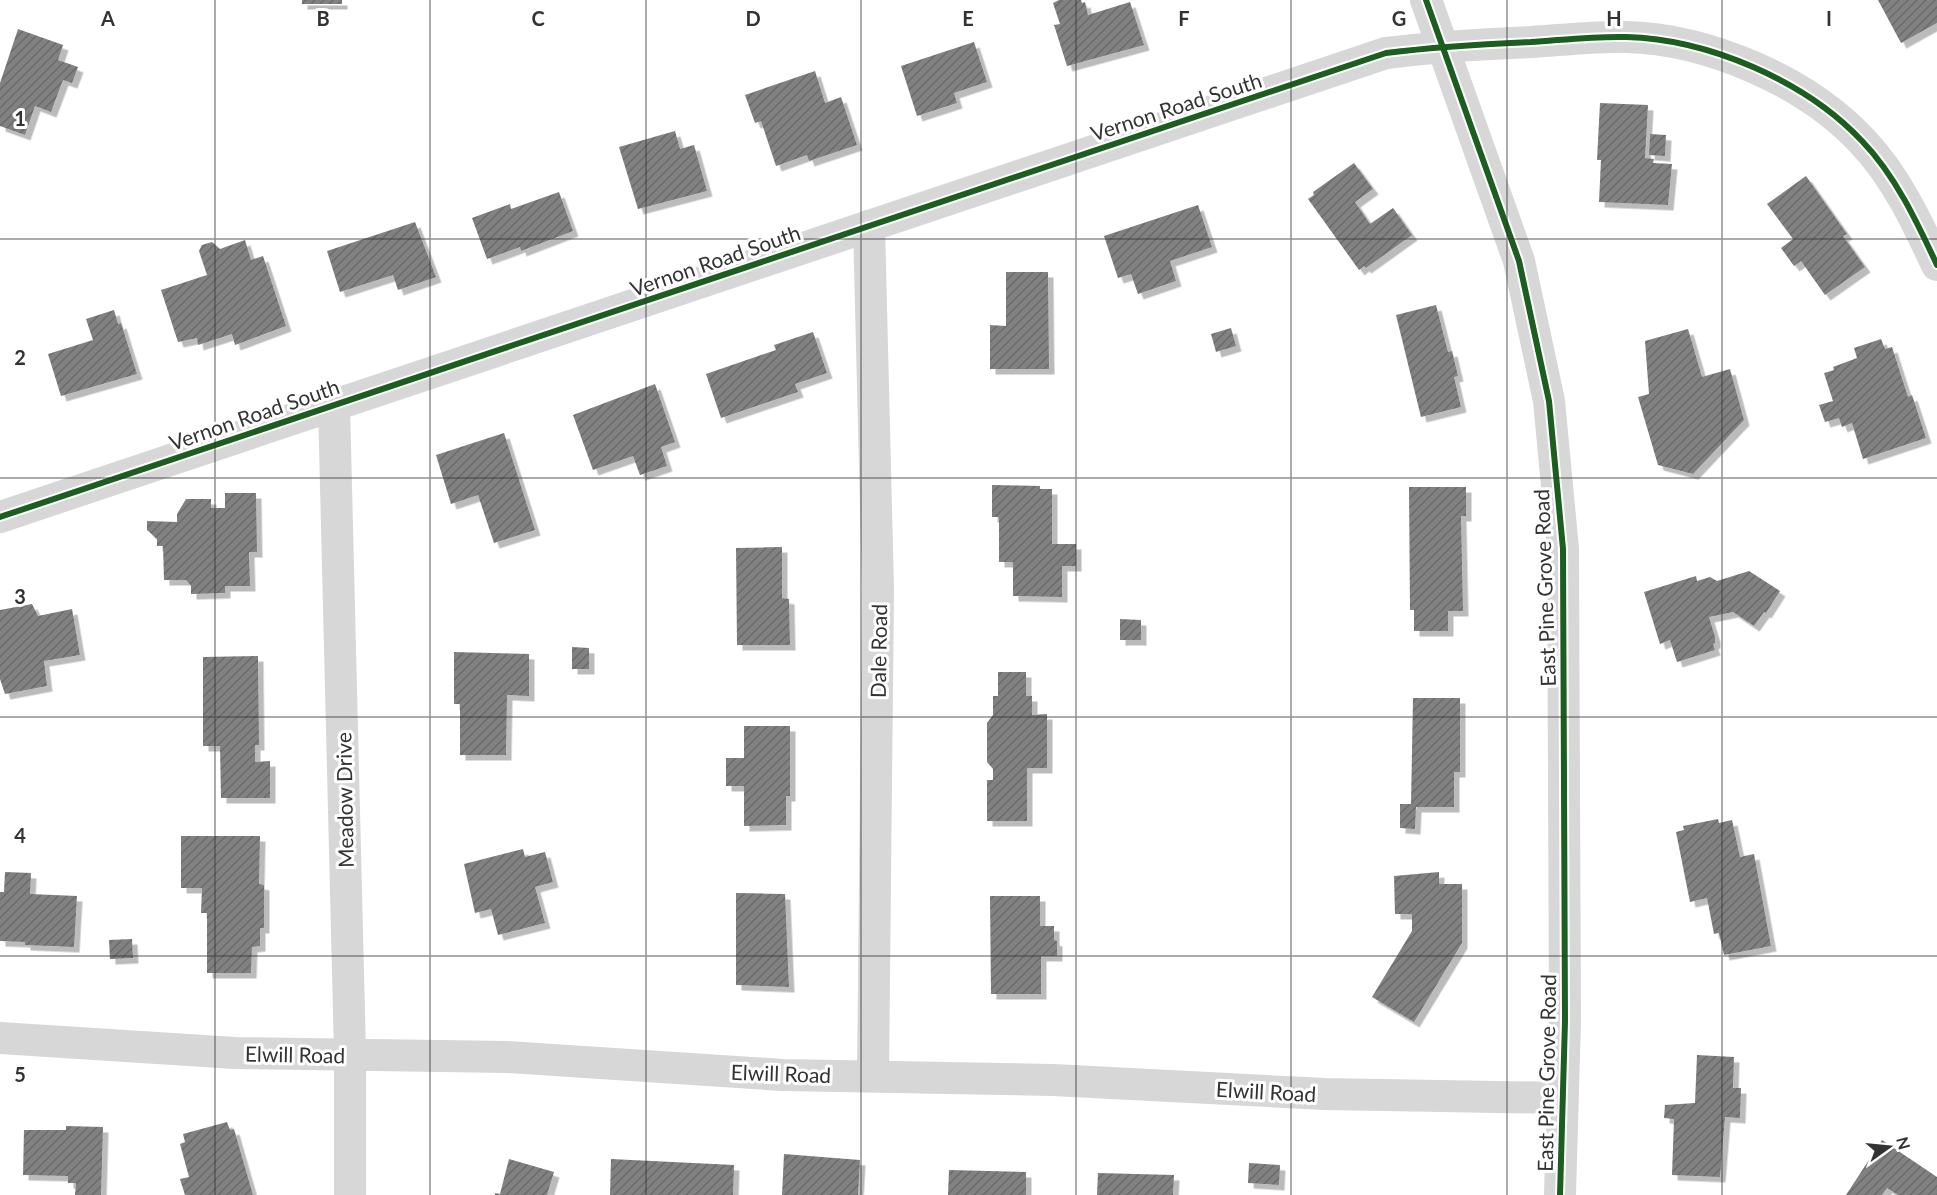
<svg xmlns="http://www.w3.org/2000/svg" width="1937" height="1195" font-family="Lato,sans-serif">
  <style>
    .building { fill: url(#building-hatch); filter: url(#shadow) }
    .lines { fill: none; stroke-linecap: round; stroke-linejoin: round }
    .minor { stroke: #d7d7d7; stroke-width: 32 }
    .cycleway-casing { stroke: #fff; stroke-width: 10 }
    .cycleway { stroke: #1b5e20; stroke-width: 6 }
    .grid { fill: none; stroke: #333; stroke-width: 1.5; stroke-opacity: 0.55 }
    .labels { text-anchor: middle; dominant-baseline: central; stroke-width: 6; stroke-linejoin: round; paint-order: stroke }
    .street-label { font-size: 21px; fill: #333; stroke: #fff }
    .grid-label { font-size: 20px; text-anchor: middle; font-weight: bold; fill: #333; stroke: #fff; stroke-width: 6; stroke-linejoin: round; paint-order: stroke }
  </style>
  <defs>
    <pattern id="building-hatch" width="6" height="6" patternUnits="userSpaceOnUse" patternTransform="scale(1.5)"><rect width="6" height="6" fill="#818181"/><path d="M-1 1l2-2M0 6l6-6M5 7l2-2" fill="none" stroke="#6a6a6a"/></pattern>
    <filter id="shadow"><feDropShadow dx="5.5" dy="5.5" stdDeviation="0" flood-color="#0004"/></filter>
  </defs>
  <rect width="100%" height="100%" fill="#fff"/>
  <g class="building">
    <rect x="302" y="0" width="40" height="4"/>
    <path d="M1059 0H1081L1082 3 1085 2 1088 15 1130 2 1144 45 1067 66 1054 25 1060 24 1053 3Z"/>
    <path d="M1878 0H1937V23L1901 43Z"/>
    <path d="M18 29 63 45 58 60 78 67 72 83 63 80 51 112 35 106 25 135 0 126V83Z"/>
    <path d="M974 42 987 82 954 93 957 103 917 116 901 66Z"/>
    <path d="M815 71 825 103 841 97 857 145 809 161 807 155 776 166 761 121 755 123 745 95Z"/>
    <path d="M1600 103 1648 105 1645 158 1654 159 1653 163 1672 164 1668 205 1599 202 1601 160H1597Z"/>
    <path d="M675 131 680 149 694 145 707 191 638 209 619 147Z"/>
    <path d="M1650 134 1666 135 1665 156 1649 155Z"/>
    <path d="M1354 163 1373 189 1355 202 1370 224 1393 208 1412 235 1366 268 1364 266 1359 270 1308 199 1314 195 1313 192Z"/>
    <path d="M1806 176 1847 234 1843 236 1865 267 1825 295 1801 261 1794 266 1781 248 1793 239 1767 204Z"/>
    <path d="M559 192 573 231 521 251 520 247 487 259 472 218 510 204 511 209Z"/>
    <path d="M1198 205 1212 247 1170 261 1176 281 1138 294 1131 274 1118 278 1104 236Z"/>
    <path d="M415 222 436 277 398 290 393 275 340 292 327 251Z"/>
    <path d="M245 240 251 260 263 256 286 326 235 345 232 334 198 345 197 338 178 342 161 290 207 275 199 251 202 245 212 242 220 249Z"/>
    <path d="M1006 272H1048L1049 369H990V325L1006 326Z"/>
    <path d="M1436 305 1448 352 1452 351 1458 376 1454 377 1461 407 1421 417 1396 315Z"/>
    <path d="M114 310 118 324 121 323 137 374 61 396 48 354 93 340 86 319Z"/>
    <path d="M1231 328 1236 346 1216 352 1211 334Z"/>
    <path d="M1688 329 1702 377 1730 369 1744 420 1693 474 1658 465 1638 397 1649 394 1645 341Z"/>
    <path d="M813 332 827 373 795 384 798 392 721 418 706 374 776 350 774 345Z"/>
    <path d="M1881 339 1885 349 1892 347 1908 397 1912 395 1926 438 1863 459 1852 423 1842 427 1839 418 1825 422 1819 405 1833 401 1824 373 1834 370 1833 367 1857 358 1854 348Z"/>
    <path d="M655 384 675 442 661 447 667 466 640 475 633 456 593 470 573 415Z"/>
    <path d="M504 433 535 530 494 543 478 495 451 504 436 455Z"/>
    <path d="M992 485 1040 486V489H1052V544H1076V566H1062V597L1013 596V562H999V517H992Z"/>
    <path d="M1409 487H1466V516H1461L1463 611H1448V631H1414V610H1410Z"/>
    <path d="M225 493H256L257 552H249L250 586H225V593L191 594V586L186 580H164L163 546H157V539L147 530V521L177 522V514L186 499H211V508H225Z"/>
    <path d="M782 547V598L789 599 790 645H737L736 548Z"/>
    <path d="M1749 571 1780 591 1766 613 1764 612 1754 626 1733 612 1709 617 1715 637V643L1713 644 1715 650 1677 662 1670 640 1660 644 1644 592 1696 576 1697 581 1710 577 1717 581Z"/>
    <path d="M32 604 38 616 72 609 80 655 44 661 47 686 5 694 0 679V610Z"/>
    <path d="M1120 619 1141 620V640H1120Z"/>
    <path d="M572 647 589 648V669H572Z"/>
    <path d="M454 652 529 654V696L507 695 506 755H460V704H454Z"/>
    <path d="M258 656 259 745H255V762L270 761V798H221L220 746H203V657Z"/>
    <path d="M998 672H1026V696H1032V715L1047 714V768H1027V821H987V780H993V769L987 762V723L993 715V696H998Z"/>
    <path d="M1413 698H1460V772H1454V807H1416L1415 829 1400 828V804H1411Z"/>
    <path d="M744 726H790V796H786V825L744 826V786H726V758H744Z"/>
    <path d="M1718 819 1719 823 1732 820 1740 857 1754 854 1771 946 1724 955 1719 933 1714 934 1707 898 1690 902 1676 832 1684 830 1683 826Z"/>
    <path d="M181 836H260L259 884 264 885V928H260V946L252 947 251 973H207V913H201L202 888H181Z"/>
    <path d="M523 849 525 857 545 852 553 882 535 887 545 923 498 935 491 909 475 913 464 864Z"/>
    <path d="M5 872 31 873 30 894 77 896 74 947 25 945V942L0 941V892H4Z"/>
    <path d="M1439 872V884H1462V943L1414 1022 1372 997 1412 931V914H1395L1394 876Z"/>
    <path d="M736 893 785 894 789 987 736 985Z"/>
    <path d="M990 896H1040V926H1054V940L1057 941V956H1041V994H991Z"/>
    <path d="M132 939 133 958 110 959 109 940Z"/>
    <path d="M1697 1055 1734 1057 1733 1088H1741L1740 1118 1725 1117 1720 1177 1672 1175 1674 1119 1664 1118 1665 1105 1695 1103Z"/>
    <path d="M227 1122 230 1130 234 1129 253 1195H185L180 1179 189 1177 180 1144 185 1142 183 1134Z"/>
    <path d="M66 1126 103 1127 101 1195H75L76 1183H68V1176L23 1175 24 1130H66Z"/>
    <path d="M1882 1140 1937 1177V1195H1898L1887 1188 1882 1195H1846Z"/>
    <path d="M784 1154 860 1160 858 1195H782Z"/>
    <path d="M509 1159 554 1172 547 1195H495V1193L500 1194Z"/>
    <path d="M611 1159 734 1165 733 1195H610Z"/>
    <path d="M1249 1163 1280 1165 1279 1185 1248 1183Z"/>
    <path d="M949 1170 1026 1172V1195H948Z"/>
    <path d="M1098 1173 1174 1175 1173 1195H1097Z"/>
  </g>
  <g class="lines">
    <g class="minor">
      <path d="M1426 0 1519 261 1549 401 1563 549 1565 1021 1560 1195"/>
      <path d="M869 226 878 588 873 1076"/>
      <path d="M334 405 350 1054V1195"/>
      <path d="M0 517 1386 53C1434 47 1482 44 1531 42 1562 40 1595 36 1626 37 1708 39 1806 81 1862 141 1895 175 1917 222 1937 265"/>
      <path d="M0 1038 235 1053 507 1057 783 1075 1053 1080 1325 1094 1562 1098"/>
    </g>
    <g class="cycleway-casing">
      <g id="cycleway">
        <path d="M1426 0 1519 261 1549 401 1563 549 1565 1021 1560 1195"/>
        <path d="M0 517 1386 53C1434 47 1482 44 1531 42 1562 40 1595 36 1626 37 1708 39 1806 81 1862 141 1895 175 1917 222 1937 265"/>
      </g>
    </g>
    <use href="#cycleway" class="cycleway"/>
  </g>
  <path class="grid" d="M215 0V1195M430 0V1195M646 0V1195M861 0V1195M1076 0V1195M1291 0V1195M1507 0V1195M1722 0V1195M0 239H1937M0 478H1937M0 717H1937M0 956H1937"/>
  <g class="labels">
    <g class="street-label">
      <text transform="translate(1176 106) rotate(-18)">Vernon Road South</text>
      <text transform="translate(715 260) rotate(-19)">Vernon Road South</text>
      <text transform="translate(254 414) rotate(-19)">Vernon Road South</text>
      <text transform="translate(1544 588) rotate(-92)">East Pine Grove Road</text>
      <text transform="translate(878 651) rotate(-89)">Dale Road</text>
      <text transform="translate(344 800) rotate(-91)">Meadow Drive</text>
      <text transform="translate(295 1054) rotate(1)">Elwill Road</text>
      <text transform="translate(781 1073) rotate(2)">Elwill Road</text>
      <text transform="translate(1546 1073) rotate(-89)">East Pine Grove Road</text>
      <text transform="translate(1266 1091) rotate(3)">Elwill Road</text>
    </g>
  </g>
  <g class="grid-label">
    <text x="108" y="26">A</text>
    <text x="323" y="26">B</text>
    <text x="538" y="26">C</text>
    <text x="753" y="26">D</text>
    <text x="968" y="26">E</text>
    <text x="1184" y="26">F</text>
    <text x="1399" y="26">G</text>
    <text x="1614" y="26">H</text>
    <text x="1829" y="26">I</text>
    <text x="20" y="126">1</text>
    <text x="20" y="365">2</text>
    <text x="20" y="604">3</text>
    <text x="20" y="843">4</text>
    <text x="20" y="1082">5</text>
  </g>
  <g transform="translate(1889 1147) rotate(75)" stroke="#ffffff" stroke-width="4.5" paint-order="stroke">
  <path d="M0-4.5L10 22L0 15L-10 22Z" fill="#333333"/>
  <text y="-9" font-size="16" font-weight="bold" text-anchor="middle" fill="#333333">N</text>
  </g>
</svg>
